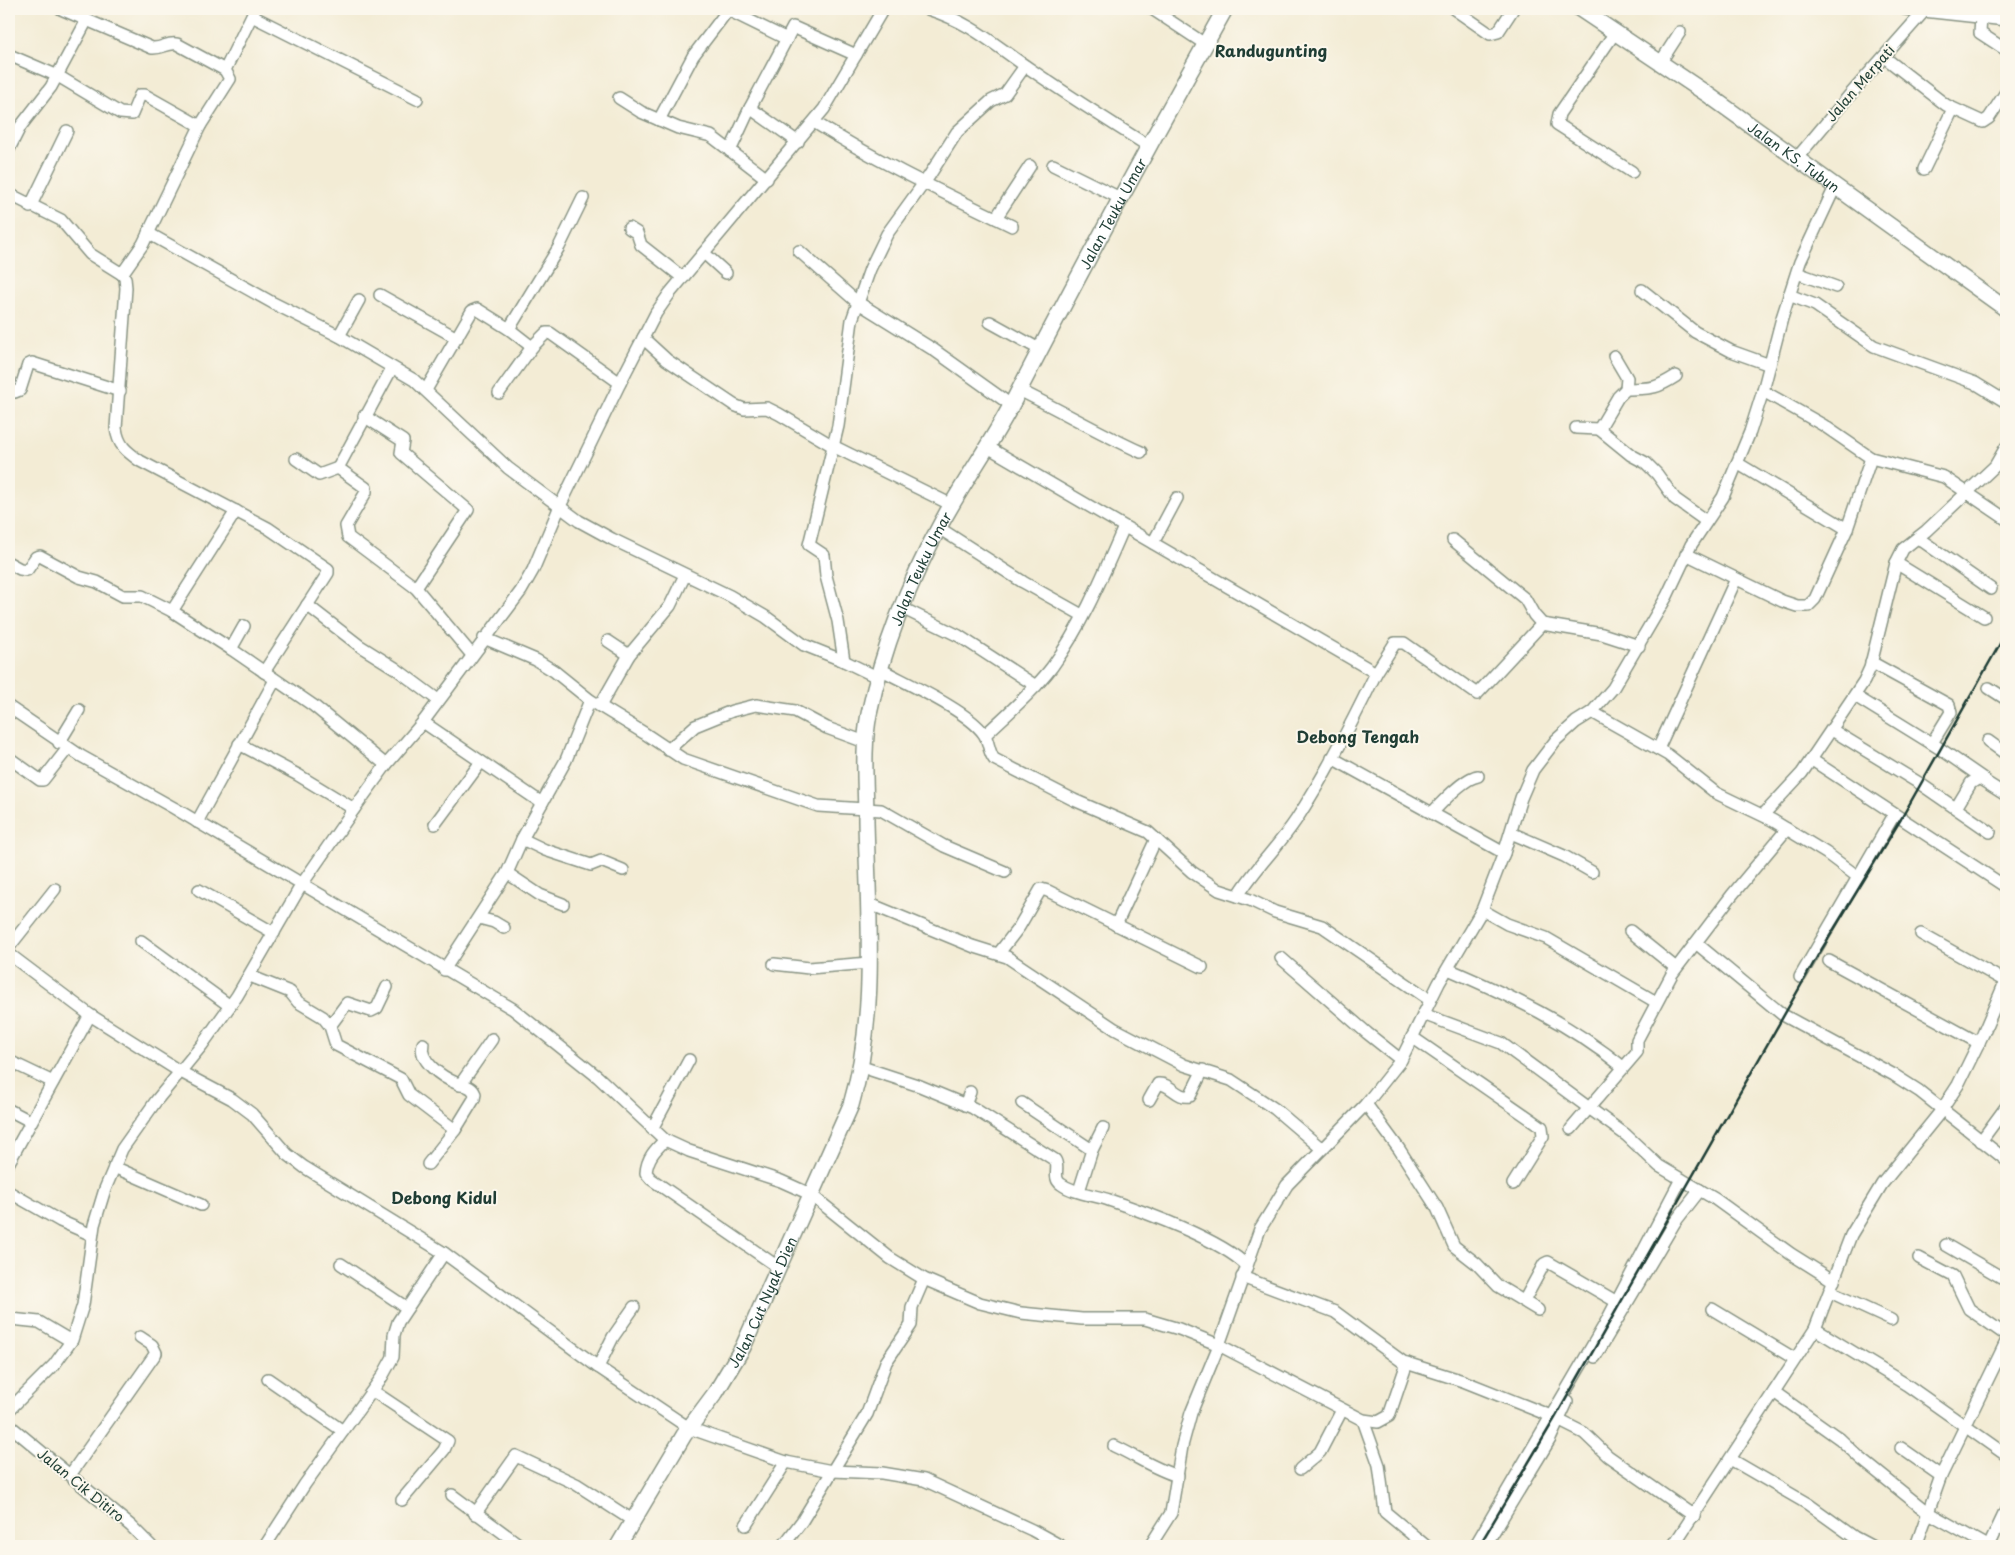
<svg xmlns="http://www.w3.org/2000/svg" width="2015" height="1555" font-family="'Playpen Sans',sans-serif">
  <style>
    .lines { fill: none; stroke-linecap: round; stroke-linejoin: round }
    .minor-casing { stroke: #899484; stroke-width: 14 }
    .major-casing { stroke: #899484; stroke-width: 18 }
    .minor { stroke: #fff; stroke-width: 11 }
    .major { stroke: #fff; stroke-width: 15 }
    .rail { stroke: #1f3d34; stroke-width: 2.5 }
    .labels { text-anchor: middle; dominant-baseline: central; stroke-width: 4; stroke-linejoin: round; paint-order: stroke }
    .street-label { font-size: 14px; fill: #1f3d34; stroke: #fbf7ec }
    .quarter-label { font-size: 16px; font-weight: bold; fill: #1f3d34; stroke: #fbf7ec }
  </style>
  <rect width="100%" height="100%" fill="#fbf7ec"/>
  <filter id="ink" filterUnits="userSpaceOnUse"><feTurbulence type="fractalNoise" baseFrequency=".02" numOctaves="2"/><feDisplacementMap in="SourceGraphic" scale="10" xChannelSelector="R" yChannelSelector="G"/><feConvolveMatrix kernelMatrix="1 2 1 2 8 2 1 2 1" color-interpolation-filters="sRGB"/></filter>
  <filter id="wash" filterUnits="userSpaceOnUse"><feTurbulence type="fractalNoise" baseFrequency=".0096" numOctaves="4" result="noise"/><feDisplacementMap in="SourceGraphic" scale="20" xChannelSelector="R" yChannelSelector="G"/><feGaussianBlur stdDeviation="1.12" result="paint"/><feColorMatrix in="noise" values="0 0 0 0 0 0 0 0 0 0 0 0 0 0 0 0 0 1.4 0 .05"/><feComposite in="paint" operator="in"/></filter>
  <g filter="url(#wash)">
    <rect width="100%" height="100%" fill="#f3ecd5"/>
  </g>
  <g filter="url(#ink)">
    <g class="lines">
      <g class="minor-casing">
        <g id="minor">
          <path d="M928 9C972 23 993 44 1030 69 1069 96 1110 122 1150 147"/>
          <path d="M1152 9 1205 44"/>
          <path d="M1454 9 1490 34 1498 32 1513 9"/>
          <path d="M1905 9 2006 20"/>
          <path d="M252 16 417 99"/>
          <path d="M1981 17 1980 33 2006 50"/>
          <path d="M1614 34 1559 114 1557 124 1632 172"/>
          <path d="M9 55 58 76 120 113 132 114 140 95H145L200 126"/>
          <path d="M1884 57 1946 105 1983 122 1989 118 2006 92"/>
          <path d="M1660 63 1680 32"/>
          <path d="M225 70 255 9"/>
          <path d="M619 98 641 112 678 128 711 136 767 179"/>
          <path d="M750 108 798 142"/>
          <path d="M659 120 693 56 728 10 787 39"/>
          <path d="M814 122C878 162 944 193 1012 226"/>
          <path d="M9 149 20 127 51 87 87 20"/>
          <path d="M730 151 750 108 793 27 856 55"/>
          <path d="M1796 159 1848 97 1926 9"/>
          <path d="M1053 165 1120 198"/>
          <path d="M1924 169 1953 109"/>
          <path d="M9 194 61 220 90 254 122 274 143 244 200 126 230 79 225 70 177 44C168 42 162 49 152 48L61 9"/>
          <path d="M30 207 67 131"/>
          <path d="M996 218 1030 166"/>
          <path d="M629 228 637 233 641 245 683 278"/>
          <path d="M148 233 273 303 339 336 414 380 508 468 579 521 612 539 730 596 766 617 804 645 844 661 879 678"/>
          <path d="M799 251 857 302 934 350 1011 405"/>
          <path d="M704 253 726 273"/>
          <path d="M1797 273 1836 287"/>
          <path d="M122 274 125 278 126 288 116 428C118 445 126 451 140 461L268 528 328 569V573L264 672"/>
          <path d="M1642 290 1695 332 1731 351 1770 365"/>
          <path d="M380 295 457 338"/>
          <path d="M1789 295 1815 305 1874 346 1975 383 2006 402"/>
          <path d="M990 322 1039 349"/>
          <path d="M509 329 559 247 583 198"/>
          <path d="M339 336 359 300"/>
          <path d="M643 338 667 360 734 405 744 409 767 408 779 414 833 446 952 505"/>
          <path d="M1614 356 1627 378 1626 389"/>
          <path d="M392 368 338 468 366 488V492L346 526 348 537 416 588 472 655"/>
          <path d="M1676 376C1654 390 1651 388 1626 389L1618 397 1599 429 1631 455 1646 463 1657 474 1675 499 1706 521"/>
          <path d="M426 390 472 311 477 309 509 329 532 347 546 333H550L620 383"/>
          <path d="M1019 390C1060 410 1099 433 1141 452"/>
          <path d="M9 391 15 392 20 390 28 365 32 363 120 391"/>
          <path d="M1763 391 1823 425 1871 458 1944 477 2006 519"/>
          <path d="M499 393 532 347"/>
          <path d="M364 416 403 441 401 453 468 510 416 588"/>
          <path d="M1576 428 1599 429"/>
          <path d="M986 446 1376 673C1352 723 1326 774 1296 820 1278 847 1254 869 1238 896"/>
          <path d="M296 459 319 475 338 468"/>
          <path d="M1737 463 1847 529"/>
          <path d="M939 528 1023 582 1082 615"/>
          <path d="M1918 538 1991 589"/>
          <path d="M1453 540 1525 599 1534 615 1542 624 1602 634 1639 646"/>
          <path d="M1153 543 1177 498"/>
          <path d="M1686 554 1782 601 1797 606H1808L1815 599 1847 529 1871 458"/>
          <path d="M9 563 20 569 27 570 36 557 40 556 79 577 97 582 123 596H142L172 611 231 649"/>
          <path d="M1896 563 1984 617"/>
          <path d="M307 605 360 646 395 668 438 700"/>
          <path d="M902 608 959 636 1036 686"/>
          <path d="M172 611 236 511"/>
          <path d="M244 626 231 649 314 706 386 765"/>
          <path d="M484 638 536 660 554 671 590 700 644 733 683 759 818 806 881 810 944 846 1005 872"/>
          <path d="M608 641 629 655"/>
          <path d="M844 661 838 621 826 576 824 555 809 545 838 426 852 320 870 269 887 234 929 176 957 132 991 101 1005 94 1025 66"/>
          <path d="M1871 662 1949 705 1951 712 1932 743"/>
          <path d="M882 670C908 684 968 711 984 734 989 741 988 751 994 759L1074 800 1148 832 1192 872 1219 890 1250 900 1275 912 1322 926 1430 1000"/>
          <path d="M1376 673 1395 643H1404L1477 694 1542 624"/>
          <path d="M1989 688 2006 699"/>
          <path d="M1855 696 1939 748 1984 779"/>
          <path d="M600 706 629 655 670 606 685 575"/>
          <path d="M9 707 81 756 174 808 513 1009 598 1077 665 1140 689 1151 781 1181 810 1194 890 1258 924 1279 980 1303 1021 1313 1082 1319H1145L1179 1329 1219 1345 1363 1420 1378 1422 1389 1416 1407 1363"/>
          <path d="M1592 712 1668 755 1716 793 1772 820 1826 853 1858 877"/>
          <path d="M423 722 542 803"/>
          <path d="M1832 730 1919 783 1990 832"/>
          <path d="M985 735C1008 713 1033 692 1052 667 1083 624 1103 575 1124 527"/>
          <path d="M1988 741 2006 754"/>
          <path d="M59 743 79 710"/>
          <path d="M239 744 298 775 354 809"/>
          <path d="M1658 749 1736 579"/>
          <path d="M668 750 695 726 732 711 756 705 795 711 827 728 865 742"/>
          <path d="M9 758 40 780H43L68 748"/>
          <path d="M1332 758 1504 853"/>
          <path d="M1812 760 2006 887"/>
          <path d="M1956 808 1971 783 1979 778 2006 795"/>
          <path d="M1432 813C1442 802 1464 778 1478 776"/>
          <path d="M1763 815 1802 773 1864 681 1870 668 1896 563 1903 549 1926 531 1995 466 2006 447"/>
          <path d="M197 822 275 680"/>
          <path d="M435 824 481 762"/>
          <path d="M1787 829 1732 895 1672 974 1637 1040V1052L1589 1108 1626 1135 1659 1166 1715 1199 1791 1254 1834 1281"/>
          <path d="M1511 833 1564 856 1592 872"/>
          <path d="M522 839 545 850 591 865 601 861 623 870"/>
          <path d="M507 873 540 895 563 904"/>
          <path d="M199 890 274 933"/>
          <path d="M870 904 972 946 1007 957 1115 1029 1184 1065 1231 1080 1275 1109 1322 1149"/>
          <path d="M1482 910 1507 924 1546 938 1656 1002"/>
          <path d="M479 918 494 922 504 928"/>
          <path d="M1116 925 1156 839"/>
          <path d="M1630 931 1676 968"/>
          <path d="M1921 934 2005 981"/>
          <path d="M141 941 230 1006"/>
          <path d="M1696 943 1783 1015 1894 1075 1919 1091 2006 1160"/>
          <path d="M9 947 55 889"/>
          <path d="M999 953 1019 927 1041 889 1048 891 1202 967"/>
          <path d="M9 954 90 1015 179 1071 232 1099 252 1114 287 1154 304 1167 444 1253 598 1367 689 1428 786 1462 832 1471 882 1473 924 1480 1032 1530 1061 1546"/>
          <path d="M1281 958 1367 1033 1401 1060"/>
          <path d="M1829 961 1979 1043"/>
          <path d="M774 964 809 968 869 963"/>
          <path d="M1448 969C1511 996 1570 1024 1623 1067"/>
          <path d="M444 970 507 873 522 839 566 760 590 700"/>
          <path d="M250 976 290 992 298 1002 323 1017 330 1026 336 1045 401 1079 409 1095 455 1130"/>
          <path d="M1800 977 1894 815"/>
          <path d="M1423 1014 1501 1043 1589 1108 1571 1129"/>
          <path d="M330 1026 347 1003 371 1011 377 1008 387 987"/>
          <path d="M1412 1037 1542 1127 1543 1136 1513 1184"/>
          <path d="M423 1044C418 1061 442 1077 456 1083 463 1087 471 1084 475 1094L474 1099 455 1130 428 1164"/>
          <path d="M9 1061 53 1082"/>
          <path d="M862 1067 920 1086 973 1108 1055 1160C1060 1167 1052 1178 1061 1184 1073 1193 1094 1195 1109 1200 1145 1212 1222 1240 1247 1266"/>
          <path d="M460 1085 492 1039"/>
          <path d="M1149 1100 1158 1084C1171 1083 1177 1099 1190 1096L1203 1070"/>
          <path d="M1022 1103 1092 1150"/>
          <path d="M1366 1104 1399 1149 1437 1208 1454 1246 1477 1264 1498 1286 1538 1310"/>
          <path d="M965 1105 970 1092"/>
          <path d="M9 1110 30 1121"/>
          <path d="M652 1129 689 1060"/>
          <path d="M665 1140C655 1150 647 1158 646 1173L651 1179 778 1267"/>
          <path d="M1981 1141 2006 1107"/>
          <path d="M9 1162 90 1015"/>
          <path d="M114 1167 201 1205"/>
          <path d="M1079 1191 1092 1150 1103 1128"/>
          <path d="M9 1192 60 1221 92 1235"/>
          <path d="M1946 1245 2006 1280"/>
          <path d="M1919 1258 1953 1276 1969 1309 2006 1335"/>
          <path d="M341 1264 407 1308"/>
          <path d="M1242 1277 1335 1312 1403 1362 1463 1381 1551 1416"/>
          <path d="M1830 1292 1891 1320"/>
          <path d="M1524 1301 1544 1264 1548 1262 1617 1302"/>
          <path d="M1712 1309 1795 1359"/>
          <path d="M11 1319 39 1322 71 1341"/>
          <path d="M1815 1329 1907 1385 2006 1455"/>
          <path d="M1595 1357 1675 1222 1700 1190"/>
          <path d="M598 1367 613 1337 634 1307"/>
          <path d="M268 1379 343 1431"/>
          <path d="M373 1391 448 1441 444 1450 402 1500"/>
          <path d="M1774 1392 1840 1439 1860 1458 1927 1512 1988 1546"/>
          <path d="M9 1410 54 1365 72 1340 83 1305 94 1225 105 1189 122 1149 156 1101 202 1045 237 996 302 884 354 809 386 765 423 722 521 591 533 570 560 506 620 383 656 313 670 293 824 109 883 9"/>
          <path d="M1363 1420 1379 1465 1385 1512 1426 1546"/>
          <path d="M1558 1420 1584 1433 1608 1456 1694 1516"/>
          <path d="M9 1425 131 1526 151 1546"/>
          <path d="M1114 1446C1136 1456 1156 1470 1178 1476"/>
          <path d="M1901 1448 1941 1476"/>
          <path d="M1732 1460 1808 1504 1854 1537 1871 1546"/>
          <path d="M1300 1469 1320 1452 1342 1410"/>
          <path d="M70 1475 156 1353 152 1345 140 1337"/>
          <path d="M452 1495 521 1546"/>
          <path d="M475 1514 516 1456 576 1484 632 1520"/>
          <path d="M746 1525 786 1462"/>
          <path d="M265 1546 305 1484 382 1377 393 1357 394 1335 398 1322 444 1253"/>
          <path d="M783 1546 802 1521 867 1414 886 1362 911 1325 912 1307 924 1279"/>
          <path d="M1150 1546 1171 1513 1182 1446 1191 1413 1219 1345 1260 1229 1287 1185 1366 1104 1401 1060 1439 983 1482 910 1504 853 1521 798 1533 770 1556 740 1576 722 1592 712 1613 688 1667 596 1691 545 1723 497 1750 432 1763 391 1782 318 1800 262 1835 187"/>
          <path d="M1475 1546 1605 1324 1681 1179"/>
          <path d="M1485 1546 1550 1439 1567 1402"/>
          <path d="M1673 1546 1815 1329 1851 1235 1882 1184 1941 1111 1958 1085 1983 1034 2006 980"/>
          <path d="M1916 1546 1941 1476 2006 1342"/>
          <path d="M1989 1546 2006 1510"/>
        </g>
      </g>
      <g class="major-casing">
        <g id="major">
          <path id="s1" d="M1580 9 1707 94 2006 309"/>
          <path id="s2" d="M618 1546 684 1435 716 1392 743 1347 851 1105C878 1014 868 916 866 821 866 785 862 750 869 714 883 647 910 580 943 520 965 480 992 442 1013 402 1081 270 1152 139 1225 9"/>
        </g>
      </g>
      <use href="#minor" class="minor"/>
      <use href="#major" class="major"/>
      <path class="rail" d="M1479 1546 1555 1418 1817 957 1901 819 2006 633"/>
    </g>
  </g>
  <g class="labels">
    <g class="street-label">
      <text transform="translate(1860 83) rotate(-49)">Jalan Merpati</text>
      <text stroke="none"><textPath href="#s1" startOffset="260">Jalan KS. Tubun</textPath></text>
      <text stroke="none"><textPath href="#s2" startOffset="1452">Jalan Teuku Umar</textPath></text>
      <text stroke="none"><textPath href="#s2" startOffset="1048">Jalan Teuku Umar</textPath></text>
      <text stroke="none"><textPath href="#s2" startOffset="284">Jalan Cut Nyak Dien</textPath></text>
      <text transform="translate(81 1485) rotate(39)">Jalan Cik Ditiro</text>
    </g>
    <g class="quarter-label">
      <text x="1271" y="50">Randugunting</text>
      <text x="1358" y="736">Debong Tengah</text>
      <text x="444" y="1197">Debong Kidul</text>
    </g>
  </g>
  <rect width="2015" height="1555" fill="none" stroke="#fbf7ec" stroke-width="30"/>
</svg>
